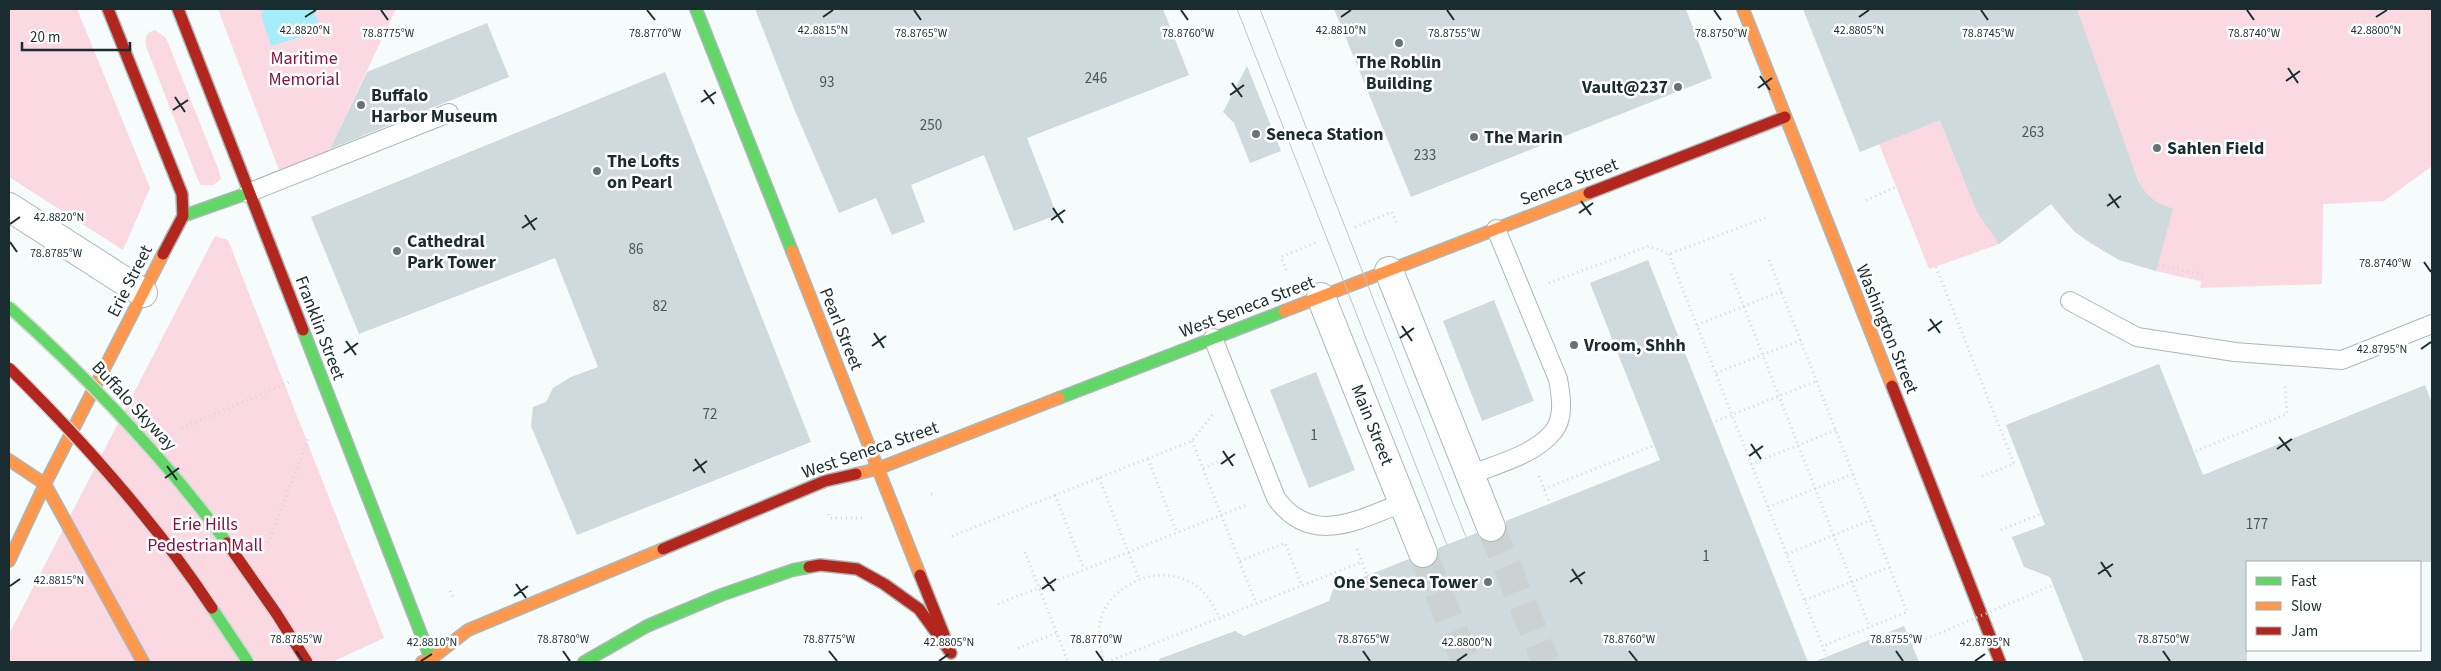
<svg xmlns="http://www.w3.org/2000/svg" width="2441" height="671" font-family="'Source Sans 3',sans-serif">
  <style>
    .green { fill: #fad9e2 }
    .water { fill: #a7eefc }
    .building { fill: #cfdadc }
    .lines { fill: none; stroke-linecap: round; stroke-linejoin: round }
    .street-tunnel { stroke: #cad2d2; stroke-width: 28; stroke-dasharray: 28 14; stroke-linecap: butt }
    .lane-casing { stroke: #acb7b8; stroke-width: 20 }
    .street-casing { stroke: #acb7b8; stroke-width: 30 }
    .fast-casing { stroke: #acb7b8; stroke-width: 14 }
    .slow-casing { stroke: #acb7b8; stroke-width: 14 }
    .jam-casing { stroke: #acb7b8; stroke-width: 14 }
    .path { stroke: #d4d8d8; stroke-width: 3; stroke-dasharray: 1 4; stroke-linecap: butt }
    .lane { stroke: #fefefe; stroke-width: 18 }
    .street { stroke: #fefefe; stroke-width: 28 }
    .fast { stroke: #63d668; stroke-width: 11 }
    .slow { stroke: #ff974d; stroke-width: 11 }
    .jam { stroke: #b3261e; stroke-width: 11 }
    .tram { stroke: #c1c4c4; stroke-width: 1 }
    .fast-bridge-casing { stroke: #d2d7d8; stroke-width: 14; stroke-linecap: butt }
    .jam-bridge-casing { stroke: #d2d7d8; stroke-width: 14; stroke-linecap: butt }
    .path-bridge { stroke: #d4d8d8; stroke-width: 3; stroke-dasharray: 1 4; stroke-linecap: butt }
    .fast-bridge { stroke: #63d668; stroke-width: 11 }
    .jam-bridge { stroke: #b3261e; stroke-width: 11 }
    .ticks { fill: none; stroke: #192c2f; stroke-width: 2 }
    .poi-dot { fill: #667476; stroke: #fff; stroke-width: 2 }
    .labels { text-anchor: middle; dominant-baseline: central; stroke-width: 5; stroke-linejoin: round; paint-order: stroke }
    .number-label { font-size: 15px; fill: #46585a }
    .park-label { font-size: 18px; fill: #851345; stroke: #fff }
    .poi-label { font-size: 18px; font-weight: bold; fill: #192c2f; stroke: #fff; text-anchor: start }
    .street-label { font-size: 18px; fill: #192c2f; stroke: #fff }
    .ticks-label { font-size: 12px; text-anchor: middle; fill: #192c2f; stroke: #fff; stroke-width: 5; stroke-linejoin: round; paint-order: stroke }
  </style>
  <rect width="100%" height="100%" fill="#f6fbfb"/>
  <g class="green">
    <path d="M9 9H77L150 188 123 250 9 177Z"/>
    <path d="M218 9H396L329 151 279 170Z"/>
    <path d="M1803 9H2432V166L2384 201 2323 204 2322 284 2200 288 2201 281C2157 272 2112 263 2077 233 2067 225 2059 214 2051 204L1999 244 1929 269 1879 144 1860 152Z"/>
    <path d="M155 30 166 38 219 171 221 179 213 185H201L198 180 146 46C145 37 146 33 155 30Z"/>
    <path d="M215 236 228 240 384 638 332 662H9V634Z"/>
  </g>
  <path class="water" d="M264 9H313L321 31 271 46 261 15Z"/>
  <g class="building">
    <path d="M755 9H1163L1189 75 1027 138 1057 215 1014 231 984 155 911 185 925 222 892 235 876 198 839 213 795 111Z"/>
    <path d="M1334 9H1686L1712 78 1411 197Z"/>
    <path d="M1803 9H2077L2138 181 2146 193 2156 202 2173 209 2156 271 2119 260 2096 246 2076 233 2051 204 1999 244 1977 212 1940 120 1860 152Z"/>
    <path d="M487 23 509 77 330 149 367 72Z"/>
    <path d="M1247 66 1281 151 1250 163 1234 123 1223 112Z"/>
    <path d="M665 72 811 442 577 535 531 426 533 407 546 402 553 388 571 377 598 367 555 258 359 334 311 217Z"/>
    <path d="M1648 260 1808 662H1160L1159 659 1235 631 1244 636 1329 601 1333 589 1409 559 1413 565 1420 568 1429 567 1436 562 1438 555V548L1477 533 1481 539 1488 542 1497 541 1503 537 1506 530V521L1660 460 1590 283Z"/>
    <path d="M1494 300 1534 401 1482 421 1443 321Z"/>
    <path d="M2159 364 2203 475 2425 385 2432 403V562H2247V662H2084L2050 577 2024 567 2012 537 2045 525 2006 425Z"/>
    <path d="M1316 372 1355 470 1309 488 1270 390Z"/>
    <path d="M1904 626 1919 662H1816V661Z"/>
  </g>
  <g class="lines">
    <g class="street-tunnel">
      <path d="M1491 527 1546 662"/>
      <path d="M1423 553 1466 662"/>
    </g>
    <g class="lane-casing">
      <g id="lane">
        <path d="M248 193 449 113"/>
        <path d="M2070 301 2137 337 2235 352 2342 360 2432 324"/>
        <path d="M1213 338 1276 498C1311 547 1358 520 1402 503"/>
        <path d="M1470 475C1497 464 1534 455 1553 432 1565 418 1561 395 1558 379L1496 229"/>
      </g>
    </g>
    <g class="street-casing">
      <g id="street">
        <path d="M9 207 143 293"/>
        <path d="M1389 271 1491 527"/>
        <path d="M1321 297 1423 553"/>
      </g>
    </g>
    <g class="fast-casing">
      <g id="fast">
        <path d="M696 9 792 251"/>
        <path d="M183 216 248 193"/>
        <path d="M303 330 432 662"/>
        <path d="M1059 398 1284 311"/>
        <path d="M584 662 647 626 721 595 793 570 809 567"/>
      </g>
    </g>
    <g class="slow-casing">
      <g id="slow">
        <path d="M1743 9 1892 386"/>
        <path d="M792 251 920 575"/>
        <path d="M1284 311 1589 193"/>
        <path d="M9 460 45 484 143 662"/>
        <path d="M856 474 877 469 1059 398"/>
        <path d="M9 561 45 484 163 254"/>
        <path d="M422 662 431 659 468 630 663 549"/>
      </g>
    </g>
    <g class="jam-casing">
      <g id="jam">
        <path d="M108 9 182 194 183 216 163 254"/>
        <path d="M178 9 303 330"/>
        <path d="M1589 193 1785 117"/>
        <path d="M1892 386 2000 662"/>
        <path d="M663 549 825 481 856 474"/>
        <path d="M809 567 820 565 857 569 884 584 919 609 951 653"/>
        <path d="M920 575 944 635"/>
      </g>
    </g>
    <g class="path">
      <path d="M1866 200 1896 187"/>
      <path d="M1355 227 1392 212 1397 224"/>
      <path d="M1669 254 1826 655"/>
      <path d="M1769 260 1907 612 1823 646"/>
      <path d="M2158 265 2203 275"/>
      <path d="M1936 267 2014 464 1979 477"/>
      <path d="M1286 270 1281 257 1317 242"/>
      <path d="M1731 274 1870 628"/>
      <path d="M1549 283 1649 246 1669 254 1765 218"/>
      <path d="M1697 325 1782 291"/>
      <path d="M1716 373 1801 340"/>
      <path d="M182 428 289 382"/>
      <path d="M1192 441 1256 603"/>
      <path d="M1148 459 1177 533"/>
      <path d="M1751 464 1836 430"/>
      <path d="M1203 468 1230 457"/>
      <path d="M1539 476 1550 504"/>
      <path d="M1099 478 1139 579"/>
      <path d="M1544 489 1817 381"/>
      <path d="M931 494 936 495"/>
      <path d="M1055 495 1084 569"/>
      <path d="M1768 507 1853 474"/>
      <path d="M829 514 830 518H863"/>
      <path d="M2001 530 2287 414 2285 383"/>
      <path d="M952 536 1192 441 1213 414"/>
      <path d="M268 543 309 437"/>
      <path d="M1357 549 1367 575"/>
      <path d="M1025 552 1068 662"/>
      <path d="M1787 554 1871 520"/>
      <path d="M1240 561 1285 543 1302 586"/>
      <path d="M450 591 454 599"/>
      <path d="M1805 600 1890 567"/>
      <path d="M998 604 1249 504"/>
      <path d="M1018 648 1057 633"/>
      <path d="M1104 662C1100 646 1096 630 1103 613 1117 582 1157 566 1188 581 1204 588 1212 603 1220 618"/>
      <path d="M1107 662 1362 562"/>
    </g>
    <use href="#lane" class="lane"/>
    <use href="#street" class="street"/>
    <use href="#fast" class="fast"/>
    <use href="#slow" class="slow"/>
    <use href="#jam" class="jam"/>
    <g class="tram">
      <path d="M1237 9 1447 545"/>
      <path d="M1260 9 1466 537"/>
    </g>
    <g class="fast-bridge-casing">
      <g id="fast-bridge">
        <path d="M9 307C89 379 163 456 227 543"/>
        <path d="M212 608 248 662"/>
      </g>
    </g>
    <g class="jam-bridge-casing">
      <g id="jam-bridge">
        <path d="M9 368C84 442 154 520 212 608"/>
        <path d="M227 543 276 613 307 662"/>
      </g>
    </g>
    <path class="path-bridge" d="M1912 645 2053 585"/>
    <use href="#fast-bridge" class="fast-bridge"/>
    <use href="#jam-bridge" class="jam-bridge"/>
  </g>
  <path class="ticks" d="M381 10 388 20M647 10 655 20M914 10 921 20M1181 10 1188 20M1447 10 1454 20M1714 10 1721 20M1981 10 1988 20M2247 10 2254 20M305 17 316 10M823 17 833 10M1341 17 1351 10M1859 17 1869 10M2376 17 2387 10M2288 68 2298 83M1760 76 1770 90M2286 81 2300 71M1232 83 1242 97M1758 88 1772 78M704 90 714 104M1230 95 1244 85M175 97 185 112M701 102 716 92M173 110 188 100M2109 194 2119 208M1581 201 1591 215M2107 206 2121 196M1053 208 1063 223M1579 213 1593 203M525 215 535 230M1051 220 1065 210M10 224 20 217M522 228 537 218M10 242 17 252M2424 262 2431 272M1930 319 1940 333M1402 326 1412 341M1928 331 1942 321M874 333 884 348M1400 338 1414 328M346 341 356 355M872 346 886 336M2421 349 2431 342M344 353 358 343M2279 437 2290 451M1751 444 1761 459M2277 449 2292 439M1223 451 1233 466M1749 456 1763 446M695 459 705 473M1221 464 1235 454M167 466 177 480M693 471 707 461M165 478 179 468M2101 562 2111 577M1572 569 1582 584M2098 574 2113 564M1044 577 1054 591M1570 582 1585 572M516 584 526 598M10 586 20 579M1042 589 1056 579M514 596 528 586M296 651 303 661M563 651 570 661M829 651 837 661M1096 651 1103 661M1363 651 1370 661M1629 651 1637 661M1896 651 1903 661M2163 651 2170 661M421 661 432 654M939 661 949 654M1457 661 1467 654M1975 661 1985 654"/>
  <g class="poi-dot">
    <circle cx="1399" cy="43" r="5"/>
    <circle cx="1678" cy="87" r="5"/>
    <circle cx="361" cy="105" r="5"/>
    <circle cx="1256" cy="134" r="5"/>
    <circle cx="1474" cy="137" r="5"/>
    <circle cx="2157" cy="148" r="5"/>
    <circle cx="597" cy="171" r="5"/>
    <circle cx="397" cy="251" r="5"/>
    <circle cx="1574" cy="345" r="5"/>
    <circle cx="1488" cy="582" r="5"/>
  </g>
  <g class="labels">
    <g class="number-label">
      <text x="1096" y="78">246</text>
      <text x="827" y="82">93</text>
      <text x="931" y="125">250</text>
      <text x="2033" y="132">263</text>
      <text x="1425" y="155">233</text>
      <text x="636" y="249">86</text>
      <text x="660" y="306">82</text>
      <text x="710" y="414">72</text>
      <text x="1314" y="435">1</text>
      <text x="2257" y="524">177</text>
      <text x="1706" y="556">1</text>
    </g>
    <g class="park-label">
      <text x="304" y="58">Maritime<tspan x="304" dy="21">Memorial</tspan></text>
      <text x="205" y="524">Erie Hills<tspan x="205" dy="21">Pedestrian Mall</tspan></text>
    </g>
    <g class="poi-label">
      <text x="1399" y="62" text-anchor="middle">The Roblin<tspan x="1399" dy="21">Building</tspan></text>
      <text x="1668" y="87" text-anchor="end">Vault@237</text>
      <text x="371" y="95">Buffalo<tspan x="371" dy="21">Harbor Museum</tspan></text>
      <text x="1266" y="134">Seneca Station</text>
      <text x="1484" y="137">The Marin</text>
      <text x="2167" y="148">Sahlen Field</text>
      <text x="607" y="161">The Lofts<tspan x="607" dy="21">on Pearl</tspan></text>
      <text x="407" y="241">Cathedral<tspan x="407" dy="21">Park Tower</tspan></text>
      <text x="1584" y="345">Vroom, Shhh</text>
      <text x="1478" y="582" text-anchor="end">One Seneca Tower</text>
    </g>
    <g class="street-label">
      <text transform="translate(1569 182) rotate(-21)">Seneca Street</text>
      <text transform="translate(130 281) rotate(-63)">Erie Street</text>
      <text transform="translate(1247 307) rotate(-21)">West Seneca Street</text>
      <text transform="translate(320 328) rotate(69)">Franklin Street</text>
      <text transform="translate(841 329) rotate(68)">Pearl Street</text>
      <text transform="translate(1887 329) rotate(68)">Washington Street</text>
      <text transform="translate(134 406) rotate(47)">Buffalo Skyway</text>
      <text transform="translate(1372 425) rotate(68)">Main Street</text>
      <text transform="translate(870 450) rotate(-19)">West Seneca Street</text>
    </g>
  </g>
  <g class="ticks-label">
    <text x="1341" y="34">42.8810°N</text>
    <text x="1859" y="34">42.8805°N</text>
    <text x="305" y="34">42.8820°N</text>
    <text x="823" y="34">42.8815°N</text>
    <text x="2376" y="34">42.8800°N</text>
    <text x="2254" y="37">78.8740°W</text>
    <text x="388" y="37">78.8775°W</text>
    <text x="655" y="37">78.8770°W</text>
    <text x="921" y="37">78.8765°W</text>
    <text x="1188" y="37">78.8760°W</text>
    <text x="1454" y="37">78.8755°W</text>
    <text x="1721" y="37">78.8750°W</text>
    <text x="1988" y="37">78.8745°W</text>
    <text x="59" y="221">42.8820°N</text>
    <text x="56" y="257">78.8785°W</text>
    <text x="2385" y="267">78.8740°W</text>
    <text x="2382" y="353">42.8795°N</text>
    <text x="59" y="584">42.8815°N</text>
    <text x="296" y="643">78.8785°W</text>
    <text x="563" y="643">78.8780°W</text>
    <text x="829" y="643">78.8775°W</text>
    <text x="1096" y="643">78.8770°W</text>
    <text x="1363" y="643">78.8765°W</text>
    <text x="1629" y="643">78.8760°W</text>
    <text x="1896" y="643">78.8755°W</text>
    <text x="2163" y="643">78.8750°W</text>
    <text x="432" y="646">42.8810°N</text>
    <text x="949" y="646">42.8805°N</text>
    <text x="1467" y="646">42.8800°N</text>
    <text x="1985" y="646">42.8795°N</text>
  </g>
  <rect width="2441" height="671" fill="none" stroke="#192c2f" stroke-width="20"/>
  <rect x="2246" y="561" width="175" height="90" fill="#ffffff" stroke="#a3abac"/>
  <rect x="2256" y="577" width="25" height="8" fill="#63d668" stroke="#a3abac"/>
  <text x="2291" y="586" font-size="15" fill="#192c2f">Fast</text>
  <rect x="2256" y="602" width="25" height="8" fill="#ff974d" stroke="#a3abac"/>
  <text x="2291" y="611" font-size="15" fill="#192c2f">Slow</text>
  <rect x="2256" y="627" width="25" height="8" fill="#b3261e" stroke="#a3abac"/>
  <text x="2291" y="636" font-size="15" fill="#192c2f">Jam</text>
  <path d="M22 42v8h108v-8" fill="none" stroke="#192c2f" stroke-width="2.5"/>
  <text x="30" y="42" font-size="15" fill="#192c2f" stroke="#ffffff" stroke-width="4" paint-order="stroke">20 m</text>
</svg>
